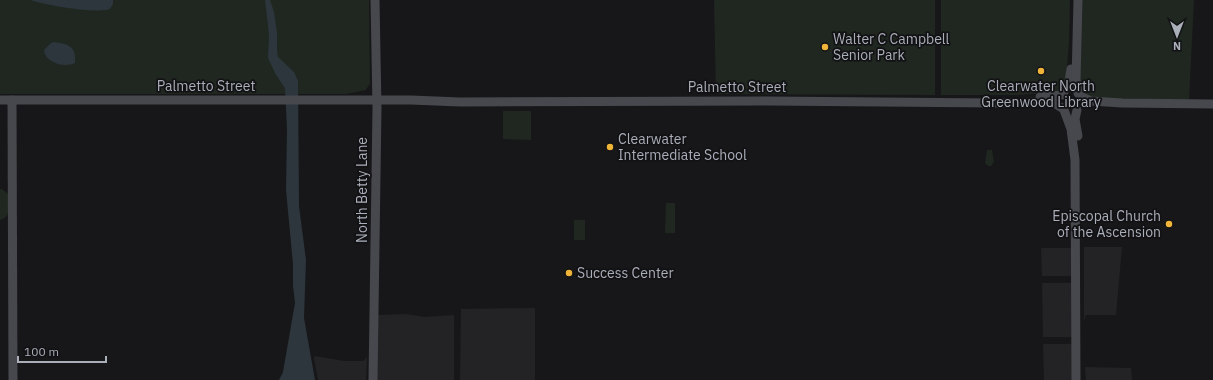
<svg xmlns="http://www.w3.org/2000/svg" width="1213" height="380" font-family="'IBM Plex Sans',sans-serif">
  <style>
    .built { fill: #232326 }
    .green { fill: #1f2720 }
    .water { fill: #2d363d }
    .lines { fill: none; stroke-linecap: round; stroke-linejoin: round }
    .secondary { stroke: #46484e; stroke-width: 9 }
    .poi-dot { fill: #f0b439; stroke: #121214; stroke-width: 1.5 }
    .labels { text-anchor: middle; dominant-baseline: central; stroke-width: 3.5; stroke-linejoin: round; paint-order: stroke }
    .poi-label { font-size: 14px; fill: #aaaeb9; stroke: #121214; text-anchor: start }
    .street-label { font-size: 14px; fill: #aaaeb9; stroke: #121214 }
  </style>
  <rect width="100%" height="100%" fill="#171719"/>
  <g class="built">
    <path d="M1122 247 1116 315H1086L1084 321V247Z"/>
    <path d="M1041 248H1073V276H1042Z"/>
    <path d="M1042 283H1073V337H1043Z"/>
    <path d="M535 308V380H460L461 309Z"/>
    <path d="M406 314 425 317 454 315V380H376L378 315Z"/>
    <path d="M1043 344H1073V380H1044Z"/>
    <path d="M315 356 344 361H363L367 357 366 380H318L314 358Z"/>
    <path d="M1085 367 1131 368 1132 380H1086Z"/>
  </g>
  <g class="green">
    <path d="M0 0H369L370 83 366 90 346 94H0Z"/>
    <path d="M714 0H935V95L716 94Z"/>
    <path d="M941 0H1070L1069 42 1066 81 1060 92 1018 95H941Z"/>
    <path d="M1081 0H1194L1189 100C1156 100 1113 104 1083 94L1079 84Z"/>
    <path d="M503 111H531V140L503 139Z"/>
    <path d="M987 150H992L994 162 991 166H988L985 163Z"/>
    <path d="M0 189H2L8 194C8 204 12 217 0 220Z"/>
    <path d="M666 203H675V233H665Z"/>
    <rect x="574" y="220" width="11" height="20"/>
  </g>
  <g class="water">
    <path d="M30 0H113V4L110 9C94 14 46 5 30 0Z"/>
    <path d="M265 0H270L274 12 277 33V51L278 57 294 72 298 81 299 206 306 260 304 318 315 380H279L283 372 295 303 293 286V264L286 190 287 129 285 88 276 75 268 58 269 34Z"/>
    <path d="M54 42C69 44 76 46 75 63 65 68 45 63 44 50L51 43Z"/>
  </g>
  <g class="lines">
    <g class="secondary">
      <path d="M1064 92 1069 82 1071 69"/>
      <path d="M1078 93 1076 80 1078 0"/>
      <path d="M1080 96 1091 101 1122 103 1213 104"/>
      <path d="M1040 97 1062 95"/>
      <path d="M0 100H411L460 102 768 101 996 103 1042 102 1054 103 1062 108"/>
      <path d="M12 100 13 380"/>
      <path d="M1064 110 1071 129 1075 160 1076 380"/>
      <path d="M1077 110 1075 119 1078 136"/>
      <path d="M373 380 377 108 375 0"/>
    </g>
  </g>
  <g class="poi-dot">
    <circle cx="825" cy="47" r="4"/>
    <circle cx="1041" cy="71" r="4"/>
    <circle cx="610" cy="147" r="4"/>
    <circle cx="1169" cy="224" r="4"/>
    <circle cx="569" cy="273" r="4"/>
  </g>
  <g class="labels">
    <g class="poi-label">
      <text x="833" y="39">Walter C Campbell<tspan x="833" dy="16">Senior Park</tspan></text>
      <text x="1041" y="86" text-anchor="middle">Clearwater North<tspan x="1041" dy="16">Greenwood Library</tspan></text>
      <text x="618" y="139">Clearwater<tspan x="618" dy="16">Intermediate School</tspan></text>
      <text x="1161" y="216" text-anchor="end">Episcopal Church<tspan x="1161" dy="16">of the Ascension</tspan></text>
      <text x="577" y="273">Success Center</text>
    </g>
    <g class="street-label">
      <text x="206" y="86">Palmetto Street</text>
      <text x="737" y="87">Palmetto Street</text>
      <text transform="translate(362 190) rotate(-90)">North Betty Lane</text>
    </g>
  </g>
  <g transform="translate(1177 36) rotate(180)" stroke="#121214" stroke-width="3" paint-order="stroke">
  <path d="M0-3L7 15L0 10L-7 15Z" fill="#aaaeb9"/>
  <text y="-6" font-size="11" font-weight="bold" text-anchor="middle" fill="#aaaeb9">N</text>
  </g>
  <path d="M18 356v6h88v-6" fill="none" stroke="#aaaeb9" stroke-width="2"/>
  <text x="24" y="356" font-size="12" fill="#aaaeb9" stroke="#121214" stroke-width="3" paint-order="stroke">100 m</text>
</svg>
